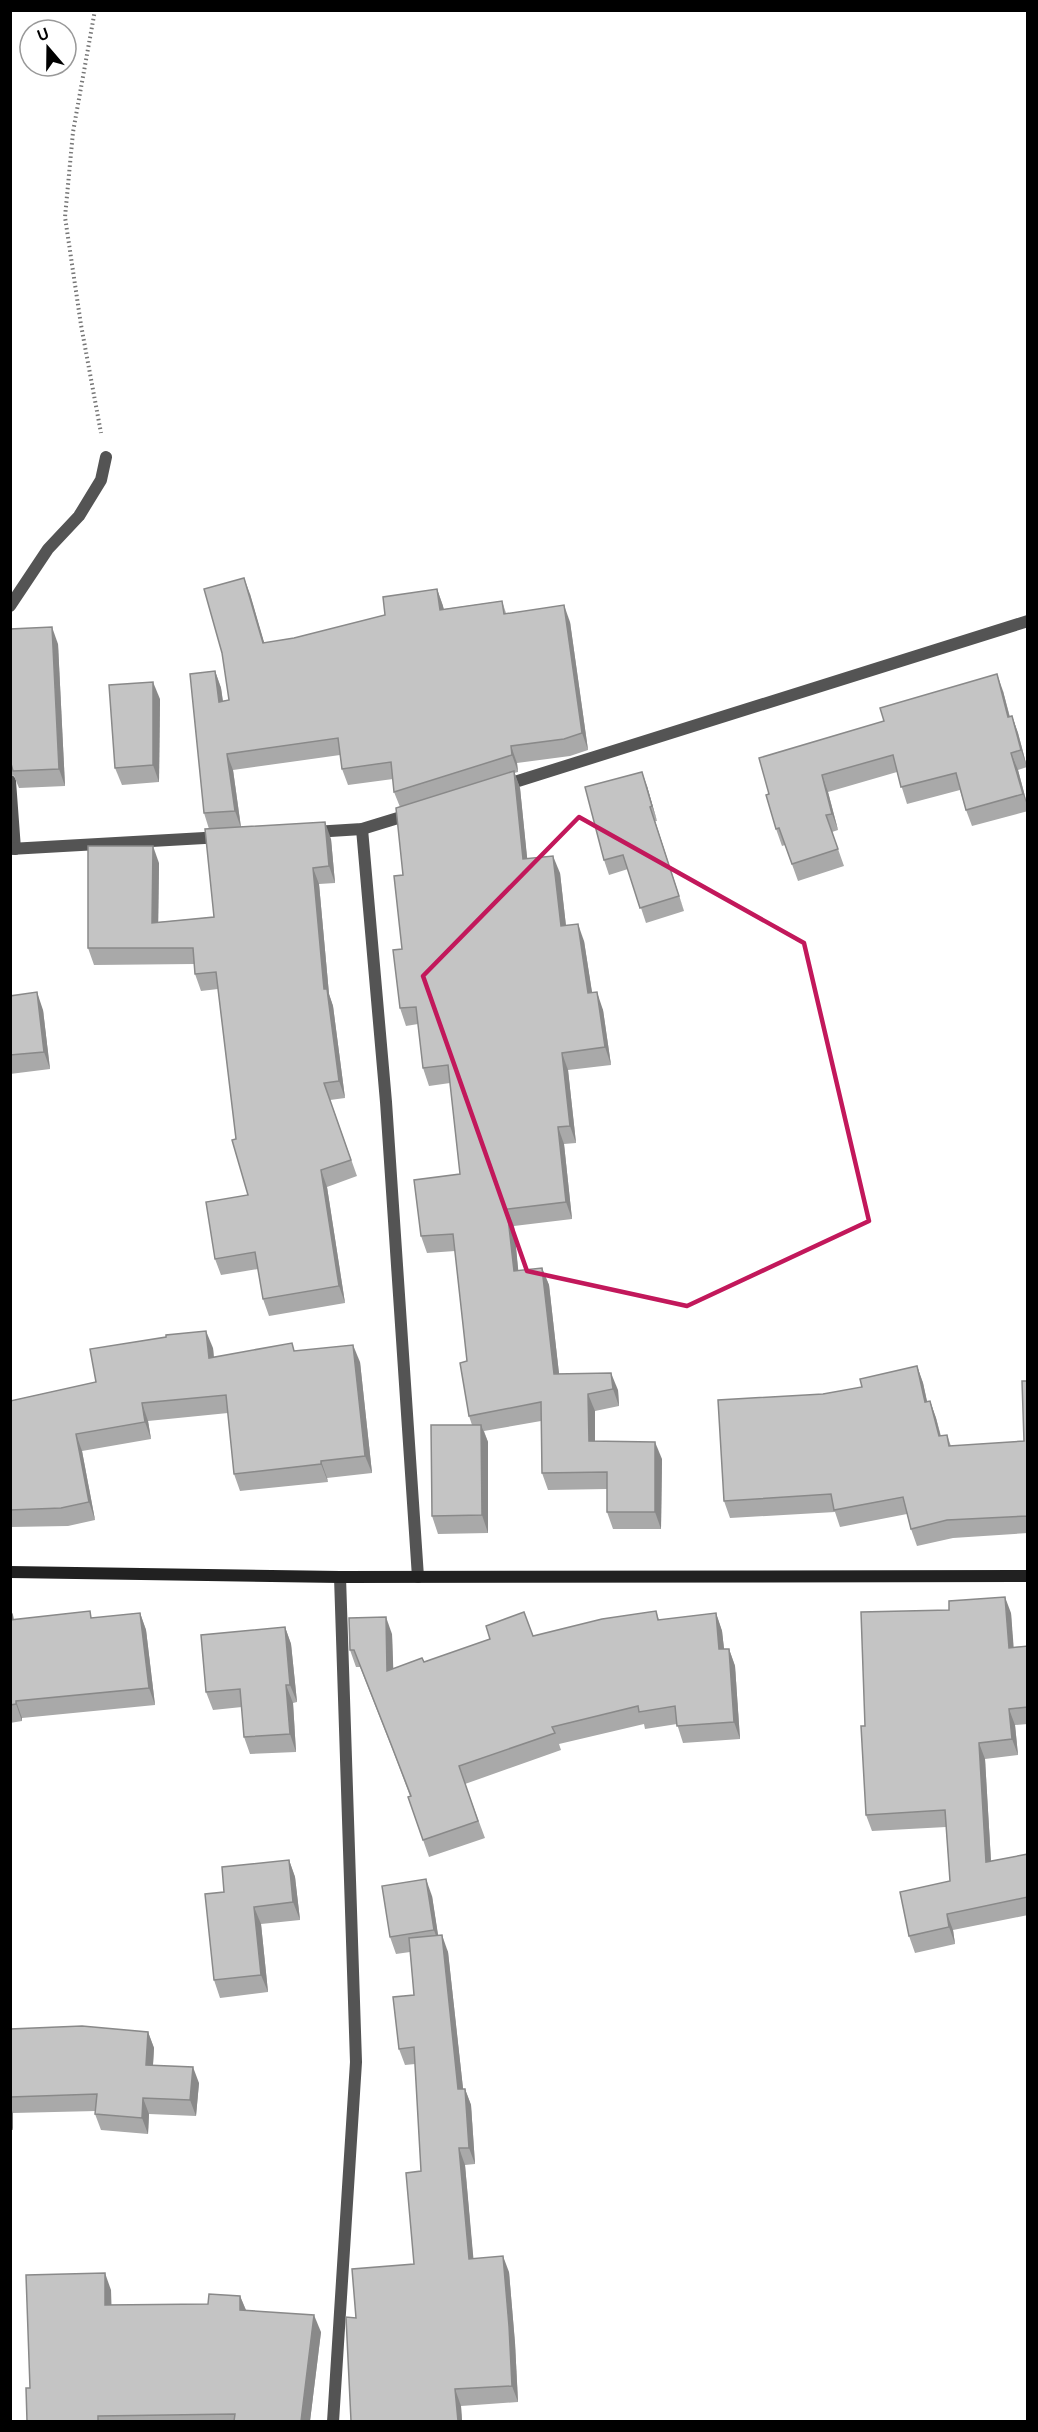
<svg xmlns="http://www.w3.org/2000/svg" width="1038" height="2432" font-family="'DM Sans',sans-serif">
  <style>
    .lines { fill: none; stroke-linecap: round; stroke-linejoin: round }
    .path { stroke: #767676; stroke-width: 4; stroke-dasharray: 1.5 3; stroke-linecap: butt }
    .minor { stroke: #545454; stroke-width: 12 }
    .secondary { stroke: #212121; stroke-width: 12 }
    .wall { fill: #a9a9a9 }
    .shaded-wall { fill: #898989 }
    .building { fill: #c4c4c4; stroke: #898989; stroke-width: 1.5 }
    .marked { fill: none; stroke: #c2185b; stroke-width: 4.5; stroke-linejoin: round }
  </style>
  <rect width="100%" height="100%" fill="#fff"/>
  <g class="lines">
    <path class="path" d="M95 10 73 132 65 217 81 325 101 433"/>
    <g class="minor">
      <path d="M10 606 48 549 79 516 101 480 106 457"/>
      <path d="M10 781 15 849"/>
      <path d="M502 786 1028 621"/>
      <path d="M362 829 386 1102 418 1577"/>
      <path d="M314 832 362 829 411 814"/>
      <path d="M10 849 222 837"/>
      <path d="M333 2422 356 2062 340 1577"/>
    </g>
    <path class="secondary" d="M10 1572 340 1577 1028 1576"/>
  </g>
  <g class="wall">
    <path d="M437 589 444 609 502 601 506 613 570 622 588 750 570 756 517 763 518 772 514 773 520 788 527 858 560 873 566 926 584 941 592 993 603 1010 611 1065 568 1070 576 1143 564 1144 572 1219 514 1226 518 1271 542 1268 549 1285 559 1374 618 1390 619 1406 595 1411V1441L662 1459 661 1529H613L607 1512V1489L548 1490 542 1473 541 1421 484 1431 488 1442V1533L438 1534 432 1516 472 1425 469 1416 467 1361 455 1251 427 1253 421 1236 460 1174 450 1083 429 1086 423 1068 418 1024 406 1026 400 1008 402 949 403 875 400 807 394 792 393 779 348 785 342 769 340 755 233 770 241 827 331 839 335 883 319 884 329 994 333 1006 345 1098 330 1100 357 1176 327 1187 345 1303 269 1316 263 1299 258 1269 221 1275 215 1259 248 1195 236 1139 218 989 201 991 195 974 194 964 94 965 88 948 159 863 158 922 214 917 209 829 204 813 215 671 221 688 223 701 229 700 250 594 264 643 294 638 385 615Z"/>
    <path d="M10 629 58 644 65 786 19 788 14 776 10 774Z"/>
    <path d="M1003 691 1010 717 1012 716 1018 733 1027 767 1018 770 1028 807V811L972 826 966 810 960 790 907 804 897 772 828 792 838 830 832 832 844 866 798 881 785 845 782 846 776 829 766 795Z"/>
    <path d="M160 699 159 782 122 785 115 768Z"/>
    <path d="M647 786 657 821H655L684 911 646 923 628 869 609 875 604 860Z"/>
    <path d="M10 996 43 1010 50 1069 10 1074Z"/>
    <path d="M213 1348 214 1357 295 1351 360 1362 372 1473 327 1478 328 1482 240 1491 234 1474 228 1413 148 1421 151 1439 82 1451 95 1520 68 1526 10 1527V1401L96 1382Z"/>
    <path d="M917 1366 923 1383 927 1402 930 1401 936 1418 941 1436 947 1435 951 1446 1024 1441 1028 1381V1533L953 1538 917 1546 911 1529 907 1514 840 1527 835 1512 730 1518 724 1501 823 1394 862 1387Z"/>
    <path d="M10 1608 13 1615 14 1620 93 1618 140 1613 146 1630 155 1705 22 1718V1721L10 1723Z"/>
    <path d="M949 1610 1011 1613 1013 1647 1028 1646V1724L1015 1725 1018 1755 985 1759 991 1861 1028 1854V1915L953 1930 955 1944 915 1953 909 1936 950 1881 946 1827 872 1831 866 1815 865 1726Z"/>
    <path d="M656 1611 659 1620 716 1613 722 1631 724 1649H729L735 1666 740 1739 683 1743 677 1724 645 1729 644 1724 559 1744 561 1750 465 1784 485 1838 429 1857 408 1797 410 1796 395 1756 360 1667H356L350 1650 392 1634 393 1669 533 1636Z"/>
    <path d="M285 1627 291 1644 297 1702 293 1703 296 1752 250 1754 244 1737 242 1707 213 1710 206 1692Z"/>
    <path d="M289 1860 295 1877 300 1920 261 1924 268 1992 220 1998 214 1980 224 1892Z"/>
    <path d="M432 1896 438 1936 448 1952 463 2089H465L471 2105 475 2164 465 2165 473 2258 509 2272 515 2343 518 2402 461 2406 462 2421H351L356 2318 414 2264 421 2171 415 2064 405 2065 399 2049 414 1995 410 1952 396 1954 390 1937Z"/>
    <path d="M10 2029 148 2032 154 2048 153 2065 199 2083 196 2116 149 2114 148 2134 101 2130 95 2114 96 2111 13 2113V2130H10Z"/>
    <path d="M111 2290V2305L208 2304 240 2296 246 2310 321 2332 310 2421H27L30 2388Z"/>
  </g>
  <g class="shaded-wall">
    <path d="M244 578 250 594 269 659 263 643Z"/>
    <path d="M437 589 443 606 446 627 440 610Z"/>
    <path d="M564 605 570 622 588 750 582 733Z"/>
    <path d="M52 627 58 644 65 786 59 769Z"/>
    <path d="M215 671 221 688 225 718 219 702Z"/>
    <path d="M997 674 1003 691 1014 734 1008 717Z"/>
    <path d="M153 682 160 699 159 782 153 765Z"/>
    <path d="M1012 716 1018 733 1027 767 1021 750Z"/>
    <path d="M511 746 517 763 518 772 512 755Z"/>
    <path d="M1011 753 1018 770 1028 808 1023 794Z"/>
    <path d="M227 754 233 770 241 828 235 811Z"/>
    <path d="M514 771 520 788 529 876 523 859Z"/>
    <path d="M642 772 647 786 657 821 652 806Z"/>
    <path d="M822 775 828 792 838 830 832 814Z"/>
    <path d="M650 807 655 821 684 911 679 896Z"/>
    <path d="M325 822 331 839 335 883 329 866Z"/>
    <path d="M153 846 159 863 158 940 152 923Z"/>
    <path d="M553 856 560 873 568 944 561 926Z"/>
    <path d="M313 868 319 884 329 994 333 1006 345 1098 339 1081 324 989Z"/>
    <path d="M578 924 584 941 595 1011 588 993Z"/>
    <path d="M37 992 43 1010 50 1069 44 1052Z"/>
    <path d="M597 992 603 1010 611 1065 605 1047Z"/>
    <path d="M562 1053 568 1070 576 1143 570 1126Z"/>
    <path d="M558 1127 564 1144 572 1219 566 1202Z"/>
    <path d="M321 1170 327 1187 345 1303 339 1286Z"/>
    <path d="M507 1209 514 1226 520 1288 514 1271Z"/>
    <path d="M542 1268 549 1285 561 1391 554 1374Z"/>
    <path d="M206 1331 213 1348 215 1375 209 1358Z"/>
    <path d="M353 1345 360 1362 372 1473 365 1456Z"/>
    <path d="M917 1366 923 1383 931 1419 925 1402Z"/>
    <path d="M611 1373 618 1390 619 1406 613 1389Z"/>
    <path d="M588 1394 595 1411V1458L589 1441Z"/>
    <path d="M930 1401 936 1418 945 1454 939 1436Z"/>
    <path d="M142 1403 148 1421 151 1439 145 1422Z"/>
    <path d="M481 1425 488 1442V1533L482 1515Z"/>
    <path d="M76 1434 82 1451 95 1520 89 1502Z"/>
    <path d="M655 1442 662 1459 661 1529 655 1512Z"/>
    <path d="M321 1461 327 1478 328 1482 321 1464Z"/>
    <path d="M1005 1597 1011 1613 1015 1664 1009 1648Z"/>
    <path d="M10 1608 13 1615 15 1637 10 1625Z"/>
    <path d="M140 1613 146 1630 155 1705 149 1688Z"/>
    <path d="M716 1613 722 1631 726 1666 719 1649Z"/>
    <path d="M386 1617 392 1634 394 1688 387 1671Z"/>
    <path d="M285 1627 291 1644 297 1702 290 1685Z"/>
    <path d="M729 1649 735 1666 740 1739 734 1722Z"/>
    <path d="M286 1685 293 1703 296 1752 290 1734Z"/>
    <path d="M16 1701 22 1718V1721L16 1704Z"/>
    <path d="M1009 1709 1015 1725 1018 1755 1012 1739Z"/>
    <path d="M979 1743 985 1759 992 1879 986 1862Z"/>
    <path d="M289 1860 295 1877 300 1920 293 1902Z"/>
    <path d="M426 1879 432 1896 440 1947 434 1930Z"/>
    <path d="M254 1907 261 1924 268 1992 261 1975Z"/>
    <path d="M947 1914 953 1930 955 1944 949 1927Z"/>
    <path d="M442 1935 448 1952 465 2106 458 2089Z"/>
    <path d="M148 2032 154 2048 152 2081 146 2065Z"/>
    <path d="M193 2067 199 2083 196 2116 190 2100Z"/>
    <path d="M465 2089 471 2105 475 2164 469 2148Z"/>
    <path d="M143 2098 149 2114 148 2134 142 2118Z"/>
    <path d="M10 2105 13 2113V2130L10 2123Z"/>
    <path d="M459 2148 465 2165 475 2276 469 2259Z"/>
    <path d="M503 2256 509 2272 515 2343 518 2402 512 2386Z"/>
    <path d="M105 2273 111 2290 112 2322 105 2305Z"/>
    <path d="M240 2296 247 2313 240 2310Z"/>
    <path d="M314 2315 321 2332 310 2421H301Z"/>
    <path d="M455 2389 461 2406 462 2421H458Z"/>
  </g>
  <g class="building">
    <path d="M244 578 263 643 294 638 385 615 383 597 437 589 440 610 502 601 504 614 564 605 582 733 564 739 511 746 512 755 394 792 391 762 342 769 338 738 227 754 235 811 204 813 190 674 215 671 219 702 229 700 222 653 204 589Z"/>
    <path d="M52 627 59 769 13 771 10 760V629Z"/>
    <path d="M997 674 1008 717 1012 716 1021 750 1011 753 1023 794 966 810 956 773 901 787 893 755 822 775 832 814 826 815 838 849 792 864 779 828 776 829 766 795 769 794 759 758 884 721 880 708Z"/>
    <path d="M153 682V765L115 768 109 685Z"/>
    <path d="M514 771 523 859 553 856 561 926 578 924 588 993 597 992 605 1047 562 1053 570 1126 558 1127 566 1202 507 1209 514 1271 542 1268 554 1374 611 1373 613 1389 588 1394 589 1441 655 1442V1512H607V1472L542 1473 541 1402 469 1416 460 1363 467 1361 453 1234 421 1236 414 1180 460 1174 448 1065 423 1068 416 1007 400 1008 393 950 402 949 394 876 403 875 396 808Z"/>
    <path d="M642 772 652 806 650 807 679 896 640 908 623 855 604 860 585 787Z"/>
    <path d="M325 822 329 866 313 868 324 989H327L339 1081 324 1083 351 1160 321 1170 339 1286 263 1299 255 1252 215 1259 206 1202 248 1195 232 1140 236 1139 216 972 195 974 193 948H88V846H153L152 923 214 917 205 829Z"/>
    <path d="M37 992 44 1052 10 1055V996Z"/>
    <path d="M206 1331 209 1358 292 1343 294 1351 353 1345 365 1456 321 1461V1464L234 1474 226 1395 142 1403 145 1422 76 1434 89 1502 61 1508 10 1510V1401L96 1382 90 1349 166 1337V1335Z"/>
    <path d="M917 1366 925 1402 930 1401 939 1436 947 1435 949 1446 1024 1441 1022 1381H1028V1516L947 1520 911 1529 903 1497 834 1510 831 1494 724 1501 718 1400 823 1394 862 1387 860 1379Z"/>
    <path d="M431 1425H481L482 1515 432 1516Z"/>
    <path d="M1005 1597 1009 1648 1028 1646V1707L1009 1709 1012 1739 979 1743 986 1862 1028 1854V1897L947 1914 949 1927 909 1936 900 1892 950 1881 945 1810 866 1815 861 1726H865L861 1612 949 1610V1601Z"/>
    <path d="M90 1611 91 1618 140 1613 149 1688 16 1701V1704L10 1705V1620Z"/>
    <path d="M656 1611 658 1620 716 1613 719 1649H729L734 1722 677 1726 675 1706 639 1712 638 1706 552 1727 555 1733 459 1766 478 1821 423 1840 408 1797 411 1796 389 1739 354 1650H350L349 1618 386 1617 387 1671 422 1658 424 1662 490 1639 486 1626 524 1612 533 1636 602 1619Z"/>
    <path d="M285 1627 290 1685H286L290 1734 244 1737 240 1689 206 1692 201 1635Z"/>
    <path d="M289 1860 293 1902 254 1907 261 1975 214 1980 205 1894 224 1892 222 1867Z"/>
    <path d="M426 1879 434 1930 390 1937 382 1886Z"/>
    <path d="M442 1935 458 2089H465L469 2148H459L469 2259 503 2256 509 2326 512 2386 455 2389 458 2421H351L346 2317 356 2318 352 2269 414 2264 406 2173 421 2171 414 2047 399 2049 393 1997 414 1995 409 1938Z"/>
    <path d="M82 2026 148 2032 146 2065 193 2067 190 2100 143 2098 142 2118 95 2114 97 2094 10 2097V2029Z"/>
    <path d="M105 2273V2305L208 2304 209 2294 240 2296V2310L314 2315 301 2421H234L235 2414 98 2416V2421H27L26 2388H30L26 2275Z"/>
  </g>
  <path class="marked" d="M579 817 804 943 869 1221 687 1306 527 1271 423 976Z"/>
  <rect width="1038" height="2432" fill="none" stroke="#000000" stroke-width="24"/>
  <g transform="translate(48 48) rotate(340)"><circle r="28" fill="#ffffff" stroke="#999999" stroke-width="1.5"/>
  <path d="M0-4.5L10 22L0 15L-10 22Z" fill="#000000"/>
  <text y="-9" font-size="16" font-weight="bold" text-anchor="middle" fill="#000000">U</text>
  </g>
</svg>
